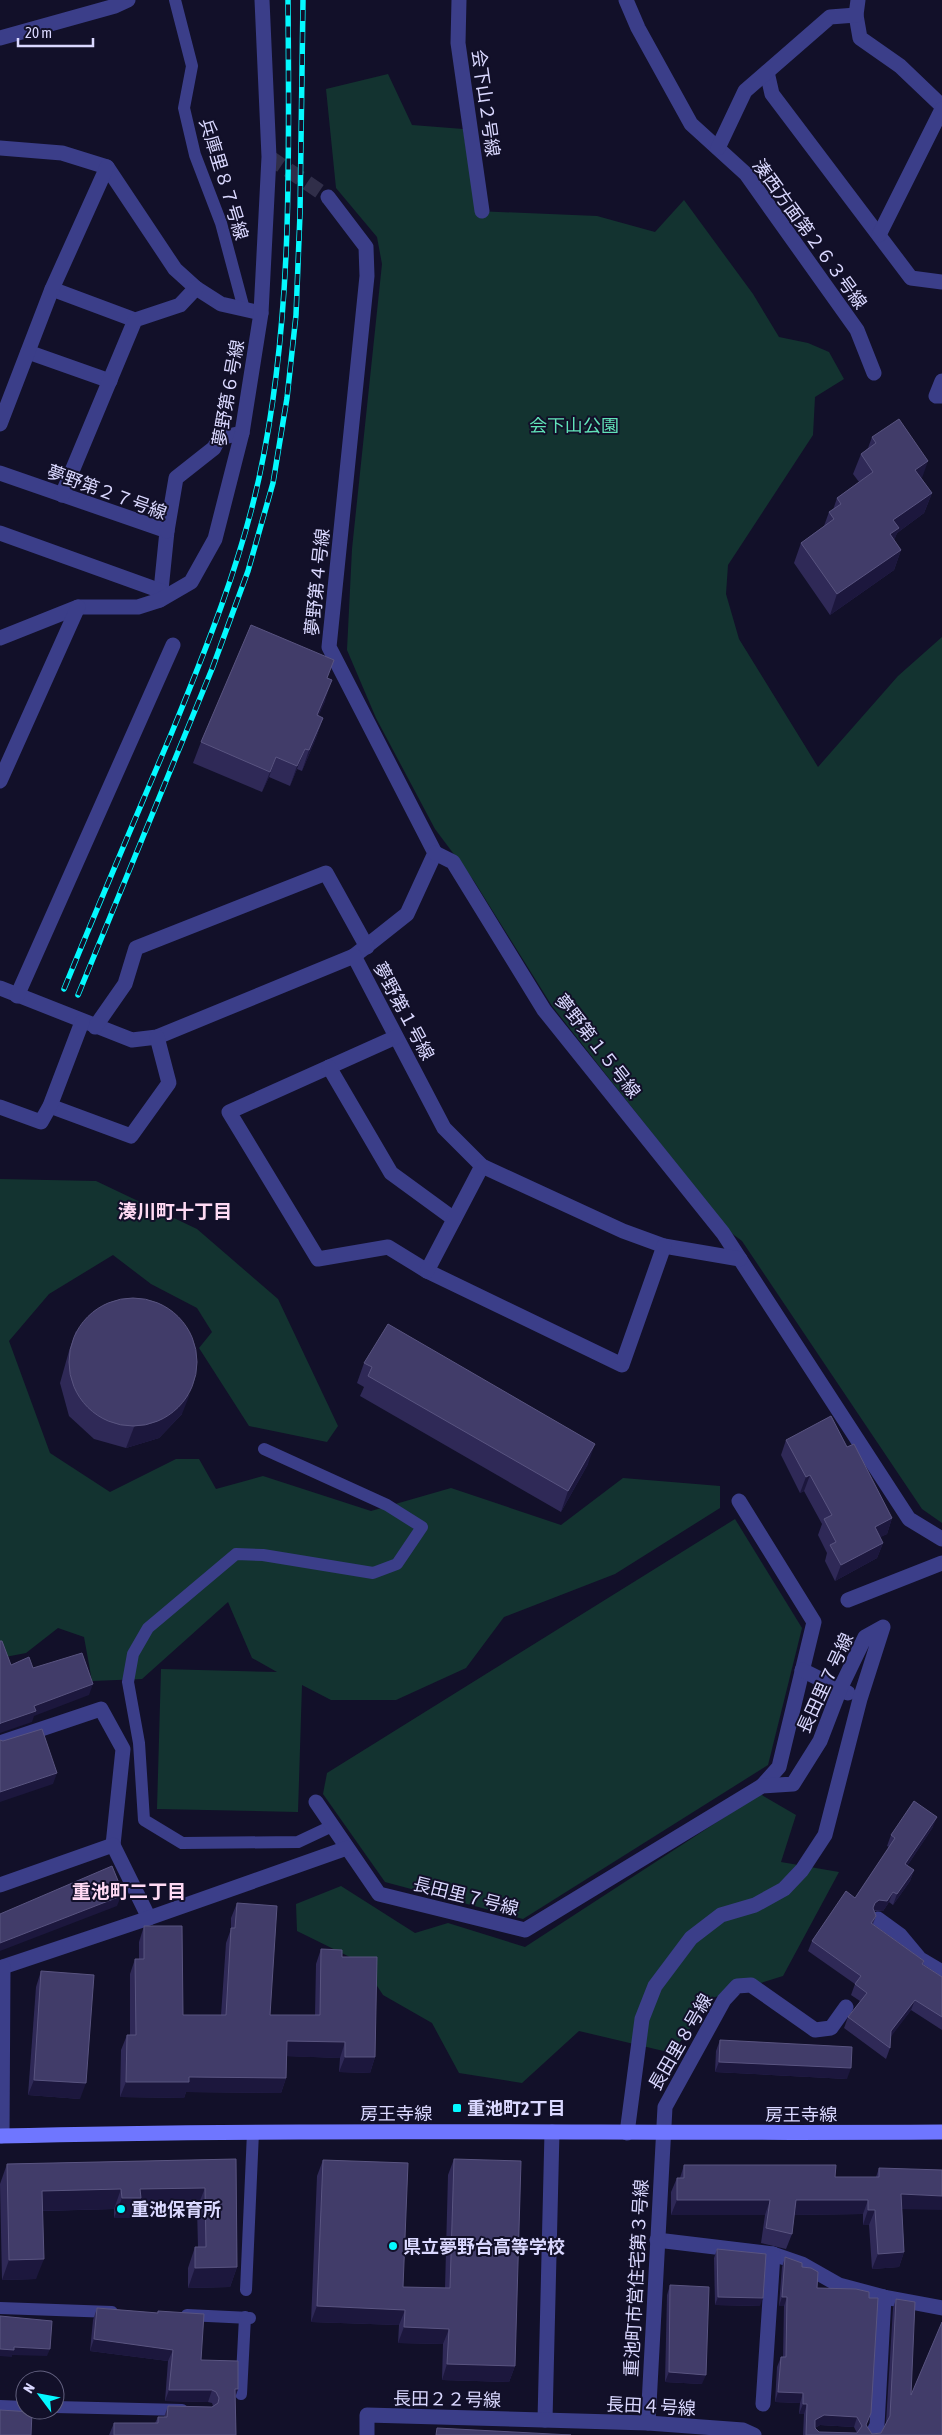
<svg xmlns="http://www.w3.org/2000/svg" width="942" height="2435" font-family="'Asap Condensed','Noto Sans JP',sans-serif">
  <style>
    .green { fill: #133330 }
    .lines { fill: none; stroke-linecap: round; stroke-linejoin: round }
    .street-tunnel { stroke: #302e49; stroke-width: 15; stroke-dasharray: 15 8; stroke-linecap: butt }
    .lane { stroke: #3b3e89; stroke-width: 12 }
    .street { stroke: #3b3e89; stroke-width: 15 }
    .secondary { stroke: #6f76ff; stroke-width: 15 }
    .rail-casing { stroke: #04f9ff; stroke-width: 5.5 }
    .rail { stroke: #121029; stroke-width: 4; stroke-dasharray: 11; stroke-linecap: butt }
    .wall { fill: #2f2957; fill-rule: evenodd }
    .shaded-wall { fill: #1c173d }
    .building { fill: #413c69; stroke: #595480; fill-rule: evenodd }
    .poi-dot { fill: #04f9ff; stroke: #121029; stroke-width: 2 }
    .labels { text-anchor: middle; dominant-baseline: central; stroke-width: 4; stroke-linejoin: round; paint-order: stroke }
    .street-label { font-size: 18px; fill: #dad8ff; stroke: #121029 }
    .park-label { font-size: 18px; fill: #61e2b8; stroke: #121029 }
    .poi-label { font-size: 18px; font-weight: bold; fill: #dad8ff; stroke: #121029; text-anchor: start }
    .neighbourhood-label { font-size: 19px; font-weight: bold; fill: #ffdaf4; stroke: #121029 }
  </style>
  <rect width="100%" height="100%" fill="#121029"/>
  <g class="green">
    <path d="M388 74 412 125 463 129 476 211 597 216 655 232 684 200 753 294 779 337 808 343 829 352 844 379 815 397 813 435 728 565 726 594 739 639 818 767 898 676 942 637V1523L922 1509 742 1241 730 1232 552 1006 474 881 435 829 376 718 347 650 352 549 382 264 377 237 336 188 326 89Z"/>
    <path d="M0 1179 96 1181 197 1229 278 1299 338 1426 327 1442 249 1426 199 1348 212 1332 197 1308 151 1284 113 1255 49 1294 9 1341 50 1453 110 1492 176 1459H199L216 1489 263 1476 371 1511 451 1488 561 1525 623 1478 720 1486V1508L615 1574 504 1617 466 1668 396 1700H331L302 1685 298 1812 157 1809 161 1669 277 1672 252 1658 228 1602 142 1679 92 1681 84 1637 58 1628 26 1653 0 1658Z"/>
    <path d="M735 1519 802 1628 768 1765 523 1919 385 1882 323 1794 327 1773Z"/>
    <path d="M760 1794 796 1815 781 1862 839 1872 783 1976 712 1998 672 2053 579 2031 522 2083 459 2073 432 2023 383 1995 362 1963 297 1931 296 1904 341 1886 415 1933 448 1923 525 1947Z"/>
  </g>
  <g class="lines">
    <path class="street-tunnel" d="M269 157 328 197"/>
    <g class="lane">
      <path d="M175 0 192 66 184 108 195 155 221 223 244 309"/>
      <path d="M264 1449 387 1505 422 1527 397 1564 373 1573 263 1555 236 1554 148 1628 133 1654 128 1682 139 1743 144 1820 182 1843 298 1842 332 1826"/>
      <path d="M246 2290 253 2132"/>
      <path d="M0 2308 112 2312"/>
      <path d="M187 2315 250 2318"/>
      <path d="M241 2394 245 2317"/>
      <path d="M0 2406 25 2407"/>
      <path d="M55 2407 182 2410"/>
    </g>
    <g class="street">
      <path d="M459 0 458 43 482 211"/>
      <path d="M626 0 638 28 691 124 746 174 857 330 874 373"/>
      <path d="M856 15 860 38 900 66 942 106"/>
      <path d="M0 38 115 6 128 0"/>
      <path d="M767 72 772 94 911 278 942 282"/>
      <path d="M0 148 62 153 107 167 175 269 196 288 221 304 261 313"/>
      <path d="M718 148 745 91 830 17 856 15 858 0"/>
      <path d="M328 197 366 247 367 276 329 647 435 853 407 914 354 956"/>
      <path d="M879 235 942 109"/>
      <path d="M52 289 135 320"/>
      <path d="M28 352 110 381"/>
      <path d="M942 381 936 396H942"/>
      <path d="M0 424 52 289 107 167"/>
      <path d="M0 473 167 531 160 600"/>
      <path d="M62 495 135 320 180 305 196 288"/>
      <path d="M167 531 176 478 214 448 219 438 242 433"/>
      <path d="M0 533 161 591"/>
      <path d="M0 638 78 607H138L160 600 191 582 215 539 242 433 261 313 269 157 262 0"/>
      <path d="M0 781 78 607"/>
      <path d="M435 853 453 862 544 1010 723 1233 909 1519 942 1539"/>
      <path d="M0 988 132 1040 157 1037 354 956 444 1128 482 1166 623 1231 664 1246 740 1259"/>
      <path d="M17 996 173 645"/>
      <path d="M95 1027 125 984 136 948 326 873 367 947"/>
      <path d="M396 1037 229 1112 318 1259 388 1247 427 1271 622 1365 664 1246"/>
      <path d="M329 1067 391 1173 454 1219"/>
      <path d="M50 1106 131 1136 169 1083 157 1037"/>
      <path d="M0 1107 41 1122 50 1106 82 1022"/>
      <path d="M427 1271 482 1166"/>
      <path d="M739 1501 814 1622 779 1767 762 1786"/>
      <path d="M848 1600 942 1563"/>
      <path d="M802 1670 848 1693"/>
      <path d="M0 1743 101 1709 123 1749 113 1845"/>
      <path d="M316 1802 379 1894 525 1930 762 1786 793 1784 820 1741 840 1689 865 1637 883 1627 860 1699 825 1835 802 1870 784 1889 755 1905 721 1915 691 1938 655 1986 642 2019 627 2133"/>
      <path d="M0 1885 113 1845 149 1918"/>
      <path d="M878 1919 900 1935 920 1959 942 1972"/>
      <path d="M0 1968 149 1918 347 1848"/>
      <path d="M2 2136 3 1967"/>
      <path d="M657 2240 773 2254 802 2264 839 2285 884 2297 942 2308"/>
      <path d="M763 2404 773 2254"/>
      <path d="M545 2420 552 2132"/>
      <path d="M648 2423 665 2107 724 2000 737 1986 751 1985 815 2030 831 2028 846 2007"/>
      <path d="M367 2435V2415L648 2423 743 2430 754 2435"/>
      <path d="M872 2435 877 2425 884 2297"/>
    </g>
    <path class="secondary" d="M0 2136C314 2128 628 2134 942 2132"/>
    <g class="rail-casing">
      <g id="rail">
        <path d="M64 989C99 903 136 817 172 732 206 649 240 565 259 478 293 321 289 160 288 0"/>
        <path d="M78 995 212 669 248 571 273 483 287 398 296 315 300 214 303 0"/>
      </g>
    </g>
    <use href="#rail" class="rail"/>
  </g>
  <g class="wall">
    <path d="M872 437 922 479 932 493 924 513 897 533 894 540 901 550 894 570 830 615 794 563 801 543 824 526 829 512 833 510 837 498 859 482 853 474 861 454 868 448Z"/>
    <path d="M328 678 325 701 318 716 323 718 316 738 302 771 297 769 290 786 269 777 262 792 193 763 201 742Z"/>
    <path d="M76 1331 182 1414 159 1438 126 1448 94 1439 69 1416 60 1383 69 1351Z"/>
    <path d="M364 1363 588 1464 561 1512 360 1396 364 1387 357 1383Z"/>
    <path d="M786 1440 847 1447 892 1518 887 1534 880 1537 883 1543 877 1558 835 1581 825 1561 827 1553 818 1535 822 1524 804 1491 800 1493 781 1455Z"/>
    <path d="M933 1827 907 1866 914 1870 910 1881 893 1905 889 1902 883 1911H874L876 1916 873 1924 924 1961 923 1964 942 1977V2030L911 2010 890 2037V2048L886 2059 844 2028 848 2017 860 2001 851 1995 855 1984 808 1951 812 1941 855 1898 889 1847 887 1846 891 1835Z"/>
    <path d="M237 1903 270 2015H315L316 1964 321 1949 342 1957 375 2057 370 2073 339 2072 340 2058 287 2056 286 2078 281 2093 186 2092 184 2098 120 2097 121 2050 127 2035H130V1974L135 1959H139V1942L144 1926 183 2015H221L226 1943 231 1929V1918Z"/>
    <path d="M41 1971 80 2099 28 2095 36 1987Z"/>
    <path d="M720 2040 847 2079 715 2072 716 2051Z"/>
    <path d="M236 2159 237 2267 230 2287 188 2288V2268L195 2247H198L197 2208 136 2210 133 2218H114V2209L43 2211 36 2279 2 2280 0 2184 7 2164Z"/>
    <path d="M454 2159 515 2366 509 2382 442 2380 443 2344 398 2343 399 2325 311 2322 317 2176 323 2160 403 2287 445 2288 448 2175Z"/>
    <path d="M684 2165 835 2177H876L879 2168 902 2209 904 2252 899 2267 872 2269 869 2225H863V2214L794 2215 792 2234 786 2249 761 2243 765 2215H671V2192L677 2178H680Z"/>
    <path d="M717 2249 760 2306 715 2305 714 2258Z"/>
    <path d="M785 2257 802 2267 817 2288 866 2426 872 2434 881 2433 886 2423 893 2308 896 2299 911 2395 942 2435H803L804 2414H799L800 2403 775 2402 777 2367 781 2357H783L784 2306H779L782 2267ZM820 2425 854 2427 857 2433 819 2432 815 2428Z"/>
    <path d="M670 2285 702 2384 665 2382 667 2295Z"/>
    <path d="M97 2308 157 2313 158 2311 201 2360 238 2389 235 2397 236 2435H109L114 2423H155L158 2417H164L168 2406 212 2407 213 2406 212 2403 208 2402 165 2401 168 2361 90 2351 93 2320Z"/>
  </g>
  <g class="shaded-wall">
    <path d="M928 461 921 481 915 470Z"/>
    <path d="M932 493 924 513 897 533 891 548 882 554 893 520Z"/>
    <path d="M901 550 894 570 830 615 837 594Z"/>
    <path d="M332 680 325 701 310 736 317 715Z"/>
    <path d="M323 718 316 738 302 771 309 750Z"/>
    <path d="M305 749 297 769 290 786 297 766Z"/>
    <path d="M276 757 269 777 262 792Z"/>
    <path d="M190 1394 182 1414 159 1438 126 1448 134 1427Z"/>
    <path d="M595 1444 588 1464 561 1512 568 1491Z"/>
    <path d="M810 1475 804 1491 800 1493 806 1477Z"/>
    <path d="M892 1518 887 1534 869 1543 875 1527Z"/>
    <path d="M883 1543 877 1558 835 1581 841 1565Z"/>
    <path d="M93 1684 89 1695 34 1716 32 1722 0 1733V1724L1 1723 34 1706Z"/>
    <path d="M57 1773 53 1784 0 1802V1792Z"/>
    <path d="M937 1817 933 1827 901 1875 905 1864Z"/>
    <path d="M914 1870 910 1881 893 1905 897 1894Z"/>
    <path d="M893 1892 889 1902 883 1911 875 1910 871 1913 875 1903Z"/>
    <path d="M121 1896 117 1906 0 1951V1943Z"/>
    <path d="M915 2000 911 2010 887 2042 891 2031Z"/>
    <path d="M287 2041 345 2042 340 2058 281 2056Z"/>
    <path d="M345 2057H375L370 2073 339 2072Z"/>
    <path d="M719 2062 851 2068 847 2079 715 2072Z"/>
    <path d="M189 2077 286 2078 281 2093 186 2092 184 2098 120 2097 126 2082Z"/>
    <path d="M34 2080 86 2083 80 2099 28 2095Z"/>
    <path d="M205 2188 197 2208 136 2210 133 2218H114L122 2198 140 2189Z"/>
    <path d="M121 2189 114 2209 35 2211 42 2191Z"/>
    <path d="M901 2194 942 2196V2210L896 2209Z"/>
    <path d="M677 2200H770L765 2215H671Z"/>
    <path d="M796 2200H868L863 2214 791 2215Z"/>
    <path d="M868 2210H875L869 2225H863Z"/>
    <path d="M904 2252 899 2267 872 2269 878 2254Z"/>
    <path d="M44 2259 36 2279 2 2280 9 2260Z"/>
    <path d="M237 2267 230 2287 188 2288 195 2268Z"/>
    <path d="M718 2297 763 2298 760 2306 715 2305Z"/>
    <path d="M782 2297H787L784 2306H779Z"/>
    <path d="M317 2306 405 2310 399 2325 311 2322Z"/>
    <path d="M404 2327 449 2329 443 2344 398 2343Z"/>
    <path d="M94 2339 173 2350 168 2361 90 2351Z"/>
    <path d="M14 2347 50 2349 47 2356 12 2355V2357L0 2356V2349Z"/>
    <path d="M447 2364 515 2366 509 2382 442 2380Z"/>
    <path d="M669 2372 706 2375 702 2384 665 2382Z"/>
    <path d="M235 2389H238L234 2401Z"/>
    <path d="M169 2390H212L208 2402 165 2401Z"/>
    <path d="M778 2392 803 2393 800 2403 775 2402Z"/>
    <path d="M803 2404H807L804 2414H799Z"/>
    <path d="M824 2415 857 2417 854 2427 820 2425 812 2429 815 2420Z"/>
  </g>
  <g class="building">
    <path d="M899 419 928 461 915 470 932 493 893 520 899 528 890 534 901 550 837 594 801 543 834 519 829 512 841 504 837 498 873 472 861 454 876 443 872 437Z"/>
    <path d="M251 625 334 660 327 678 332 680 317 715 323 718 309 750 305 749 297 766 276 757 270 772 201 742Z"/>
    <circle cx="133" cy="1362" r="64"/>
    <path d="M388 1324 595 1444 568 1491 368 1376 372 1367 364 1363Z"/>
    <path d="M831 1416 847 1447 854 1444 892 1518 875 1527 883 1543 841 1565 830 1545 836 1542 824 1519 832 1515 810 1475 806 1477 786 1440Z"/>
    <path d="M0 1641H2L11 1665 29 1657 33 1668 82 1653 93 1684 34 1706 36 1711 1 1723 0 1724Z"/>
    <path d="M42 1729 57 1773 0 1792V1740L3 1741Z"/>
    <path d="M914 1801 937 1817 905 1864 914 1870 897 1894 893 1892 887 1901 879 1900 875 1903 873 1908 876 1916 871 1923 924 1961 922 1964 942 1977V2017L915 2000 891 2031 890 2048 848 2017 867 1993 855 1984 861 1976 812 1941 846 1891 855 1898 895 1838 891 1835Z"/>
    <path d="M112 1866 121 1888V1896L0 1943V1914Z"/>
    <path d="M237 1903 277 1906 270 2015H320L321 1949 342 1950V1957H377L375 2057H345V2042L287 2041 286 2078 189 2077V2082H126L127 2035H136L135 1959H144V1926H182L183 2015H226L231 1928H235Z"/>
    <path d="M41 1971 94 1975 86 2083 34 2080Z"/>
    <path d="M720 2040 852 2047 851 2068 719 2062Z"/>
    <path d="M236 2159 237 2267 195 2268V2247H206L205 2188 140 2189 141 2198H122L121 2189 42 2191 44 2259 9 2260 7 2164Z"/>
    <path d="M454 2159 521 2161 515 2366 447 2364 449 2329 404 2327 405 2310 317 2306 323 2160 408 2163 403 2287 450 2288Z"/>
    <path d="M684 2165H836L835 2177H879V2168L942 2170V2196L901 2194 904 2252 878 2254 875 2210H868V2200H796L792 2234 766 2228 770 2200H677V2178H684Z"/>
    <path d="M717 2249 766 2254 763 2298 718 2297Z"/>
    <path d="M785 2257 802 2263V2267L811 2268 818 2272 817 2288 856 2289 869 2292V2298H878L871 2413 866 2425 872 2434 881 2433 890 2416 896 2299 915 2302 911 2395 942 2322V2435H806L807 2404H803V2393L778 2392 781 2357H786L787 2297H782ZM824 2415 857 2417 862 2426 857 2433 819 2432 815 2428V2420Z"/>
    <path d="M670 2285 709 2287 706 2375 669 2372Z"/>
    <path d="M97 2308 158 2313V2311L204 2314 201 2360 238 2361V2389H235L236 2435H114V2423H158V2417H167L168 2406 212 2407 218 2403 219 2398 216 2392 212 2390H169L173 2350 94 2339Z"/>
    <path d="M0 2316 52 2321 50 2349 14 2347V2350L0 2349Z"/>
    <path d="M0 2410 32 2412 31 2435H0Z"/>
    <path d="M437 2428 571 2435H436Z"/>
  </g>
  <g class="poi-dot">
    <rect x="452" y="2103" width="10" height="10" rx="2.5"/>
    <circle cx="121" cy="2209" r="5"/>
    <circle cx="393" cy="2246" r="5"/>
  </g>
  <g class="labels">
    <g class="street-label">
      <text transform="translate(486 103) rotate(82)">会下山２号線</text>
      <text transform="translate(224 179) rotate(73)">兵庫里８７号線</text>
      <text transform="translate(810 234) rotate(54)">湊西方面第２６３号線</text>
      <text transform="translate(228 393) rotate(-80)">夢野第６号線</text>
      <text transform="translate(107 492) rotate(20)">夢野第２７号線</text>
      <text transform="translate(317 582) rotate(-84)">夢野第４号線</text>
      <text transform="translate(404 1011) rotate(62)">夢野第１号線</text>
      <text transform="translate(598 1046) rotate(52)">夢野第１５号線</text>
      <text transform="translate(825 1683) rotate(-65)">長田里７号線</text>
      <text transform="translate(466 1896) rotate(14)">長田里７号線</text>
      <text transform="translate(680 2042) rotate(-60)">長田里８号線</text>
      <text x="396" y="2113">房王寺線</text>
      <text x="801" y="2114">房王寺線</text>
      <text transform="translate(636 2278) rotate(-87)">重池町市営住宅第３号線</text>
      <text transform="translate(447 2399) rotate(1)">長田２２号線</text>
      <text transform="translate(651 2406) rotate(3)">長田４号線</text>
    </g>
    <g class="park-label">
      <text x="574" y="425">会下山公園</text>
    </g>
    <g class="poi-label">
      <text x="467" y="2108">重池町2丁目</text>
      <text x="131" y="2209">重池保育所</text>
      <text x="403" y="2246">県立夢野台高等学校</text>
    </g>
    <g class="neighbourhood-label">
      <text x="175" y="1211">湊川町十丁目</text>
      <text x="129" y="1891">重池町二丁目</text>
    </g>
  </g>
  <g transform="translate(40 2395) rotate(302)"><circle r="24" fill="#121029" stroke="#62607f"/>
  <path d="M0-4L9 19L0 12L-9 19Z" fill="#04f9ff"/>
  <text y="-8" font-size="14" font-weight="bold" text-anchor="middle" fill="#dad8ff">N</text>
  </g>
  <path d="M18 38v8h75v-8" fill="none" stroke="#dad8ff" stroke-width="2.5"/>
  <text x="25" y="38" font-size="15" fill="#dad8ff" stroke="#121029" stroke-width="4" paint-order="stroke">20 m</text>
</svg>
